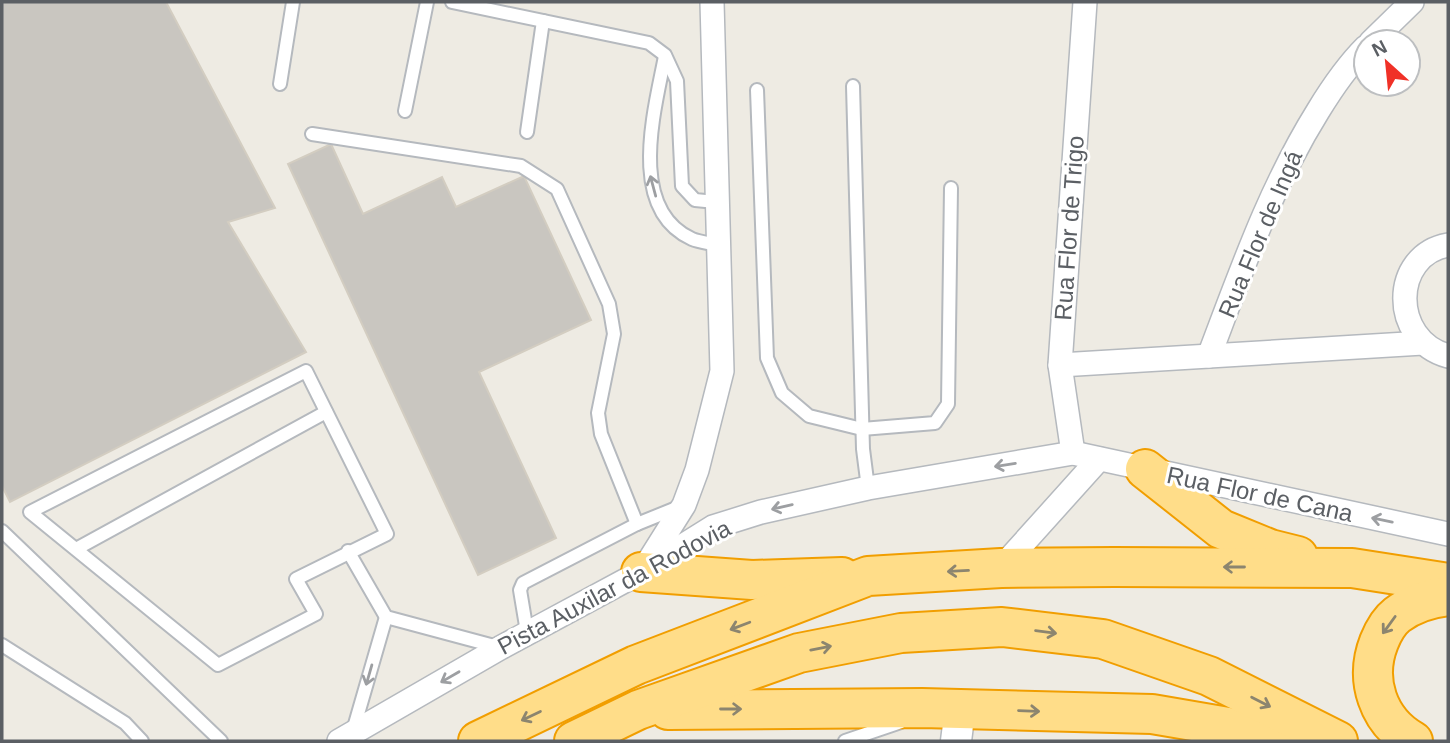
<svg xmlns="http://www.w3.org/2000/svg" width="1450" height="743" font-family="Helvetica,sans-serif">
  <style>
    .building { fill: #c9c6c0; stroke: #d3cdc1; stroke-width: 2 }
    .lines { fill: none; stroke-linecap: round; stroke-linejoin: round }
    .service-casing { stroke: #b5b9be; stroke-width: 16 }
    .minor-casing { stroke: #b5b9be; stroke-width: 26 }
    .tertiary-casing { stroke: #b5b9be; stroke-width: 33 }
    .motorway-casing { stroke: #f19e00; stroke-width: 42 }
    .service { stroke: #fff; stroke-width: 12 }
    .minor { stroke: #fff; stroke-width: 23 }
    .tertiary { stroke: #fff; stroke-width: 30 }
    .motorway { stroke: #ffdd89; stroke-width: 38 }
    .oneway { stroke: #9d9fa2 }
    .oneway2 { stroke: #8c856f }
    .labels { text-anchor: middle; dominant-baseline: central; stroke-width: 6; stroke-linejoin: round; paint-order: stroke }
    .street-label { font-size: 24px; fill: #5b5f64; stroke: #fff }
  </style>
  <rect width="100%" height="100%" fill="#eeebe3"/>
  <g class="building">
    <path d="M2 2H166L275 208 228 222 306 352 10 502 2 486Z"/>
    <path d="M331 144 363 214 442 177 456 207 524 176 591 320 479 372 556 538 478 575 288 164Z"/>
  </g>
  <g class="lines">
    <g class="service-casing">
      <g id="service">
        <path d="M452 2 649 43 665 55 677 81 682 186 695 200 716 202"/>
        <path d="M665 56C655 109 626 209 692 239 699 242 709 243 718 245"/>
        <path d="M280 84 293 2"/>
        <path d="M853 86 863 449 868 488"/>
        <path d="M757 90 767 358 782 393 809 416 862 429 935 423 948 404 951 188"/>
        <path d="M405 111 427 2"/>
        <path d="M527 132 543 21"/>
        <path d="M312 134 521 166 557 189 609 304 614 334 598 413 601 434 637 524"/>
        <path d="M306 371 387 534 296 579 316 614 218 665 30 512Z"/>
        <path d="M2 531 221 741"/>
        <path d="M76 549 326 412"/>
        <path d="M348 551 386 617 498 647"/>
        <path d="M527 632 520 590 523 583 637 524 679 507"/>
        <path d="M2 645 125 723 142 741"/>
        <path d="M353 731 386 617"/>
        <path d="M845 741 901 722"/>
      </g>
    </g>
    <g class="minor-casing">
      <g id="minor">
        <path d="M1371 42 1412 2"/>
        <path d="M1448 245C1391 255 1390 340 1448 356"/>
        <path d="M1209 356C1241 272 1270 188 1318 111 1332 88 1347 66 1366 47"/>
        <path d="M1060 365 1423 343"/>
        <path d="M1073 453 1060 365 1085 2"/>
        <path d="M645 567 684 505 697 470 722 371 712 2"/>
        <path d="M1001 568 1099 459"/>
        <path d="M339 741 500 648 641 572 713 527 761 512 868 488 1073 453 1448 534"/>
      </g>
    </g>
    <g class="tertiary-casing">
      <path id="tertiary" d="M956 741 960 709"/>
    </g>
    <g class="motorway-casing">
      <g id="motorway">
        <path d="M1145 469 1221 529 1270 549 1298 556"/>
        <path d="M641 572 752 580 842 577"/>
        <path d="M668 710 922 708 1152 714 1310 741"/>
        <path d="M478 741 636 665 868 576 1001 568 1114 567 1352 568 1448 583"/>
        <path d="M574 741 638 710 799 653 901 633 1002 627 1103 639 1209 676 1338 741"/>
        <path d="M1413 741C1378 721 1364 680 1379 642 1383 632 1388 622 1397 615 1411 604 1431 598 1448 596"/>
      </g>
    </g>
    <use href="#service" class="service"/>
    <use href="#minor" class="minor"/>
    <use href="#tertiary" class="tertiary"/>
    <use href="#motorway" class="motorway"/>
  </g>
  <defs><path id="oneway-shaft" d="M-6 0H5M1.5-3L5.5 0L1.5 3" fill="none" stroke-width="1.6" stroke-linecap="round" stroke-linejoin="round" transform="scale(1.75)"/></defs>
  <g class="oneway">
    <use href="#oneway-shaft" transform="translate(653 186) rotate(-105)"/>
    <use href="#oneway-shaft" transform="translate(1005 465) rotate(171)"/>
    <use href="#oneway-shaft" transform="translate(782 507) rotate(167)"/>
    <use href="#oneway-shaft" transform="translate(1382 520) rotate(-168)"/>
    <use href="#oneway-shaft" transform="translate(369 675) rotate(106)"/>
    <use href="#oneway-shaft" transform="translate(450 677) rotate(150)"/>
  </g>
  <g class="oneway2">
    <use href="#oneway-shaft" transform="translate(1234 567) rotate(-180)"/>
    <use href="#oneway-shaft" transform="translate(958 571) rotate(177)"/>
    <use href="#oneway-shaft" transform="translate(1389 625) rotate(126)"/>
    <use href="#oneway-shaft" transform="translate(740 626) rotate(159)"/>
    <use href="#oneway-shaft" transform="translate(1046 632) rotate(7)"/>
    <use href="#oneway-shaft" transform="translate(821 648) rotate(-11)"/>
    <use href="#oneway-shaft" transform="translate(1261 702) rotate(27)"/>
    <use href="#oneway-shaft" transform="translate(731 709)"/>
    <use href="#oneway-shaft" transform="translate(1029 711) rotate(2)"/>
    <use href="#oneway-shaft" transform="translate(531 716) rotate(154)"/>
  </g>
  <g class="labels">
    <g class="street-label">
      <text transform="translate(1069 228) rotate(-86)">Rua Flor de Trigo</text>
      <text transform="translate(1260 234) rotate(-67)">Rua Flor de Ingá</text>
      <text transform="translate(1260 494) rotate(12)">Rua Flor de Cana</text>
      <text transform="translate(614 587) rotate(-28)">Pista Auxilar da Rodovia</text>
    </g>
  </g>
  <rect width="1450" height="743" fill="none" stroke="#5b5f64" stroke-width="7"/>
  <g transform="translate(1387 63) rotate(333)"><circle r="33" fill="#ffffff" stroke="#bdbfc1" stroke-width="2"/>
  <path d="M0-5L12 26L0 18L-12 26Z" fill="#f03127"/>
  <text y="-10" font-size="19" font-weight="bold" text-anchor="middle" fill="#5b5f64">N</text>
  </g>
</svg>
